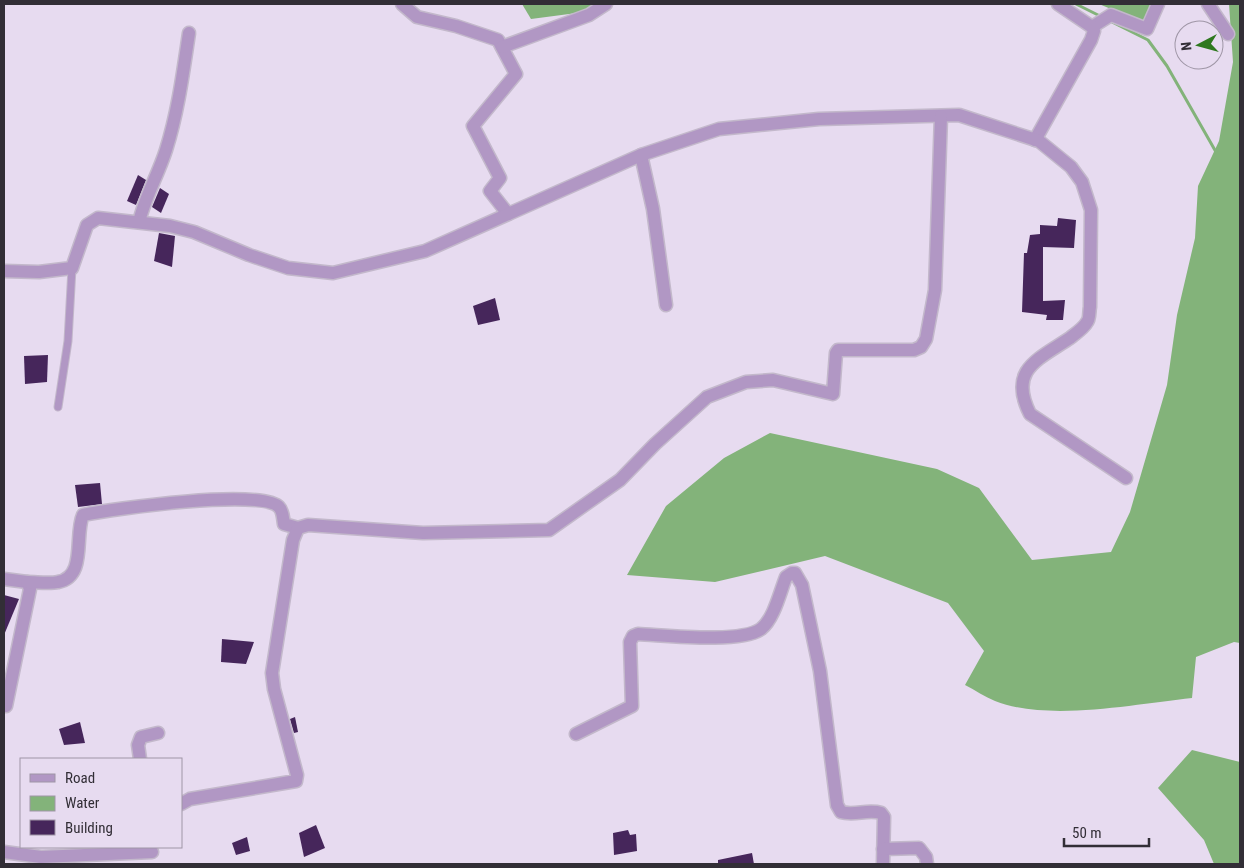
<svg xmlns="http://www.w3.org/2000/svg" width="1244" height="868" font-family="'Roboto Condensed',sans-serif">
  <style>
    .water { fill: #83b37a }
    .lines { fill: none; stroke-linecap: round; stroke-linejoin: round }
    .stream { stroke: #83b37a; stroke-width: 3 }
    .building { fill: #46265b }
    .lane-casing { stroke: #c3b8cb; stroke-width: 9 }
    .street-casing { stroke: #c3b8cb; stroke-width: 15 }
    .lane { stroke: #b197c4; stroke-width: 7 }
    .street { stroke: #b197c4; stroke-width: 12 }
  </style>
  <rect width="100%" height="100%" fill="#e7dbf0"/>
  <g class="water">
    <path d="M522 4H601L592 11 531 19Z"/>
    <path d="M1099 4H1153L1142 22Z"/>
    <path d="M1229 4H1240V643L1234 642 1196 657 1192 698C1135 704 1048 722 995 701 985 697 975 690 965 685L984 651 948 603 825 556 715 582 627 575 666 506 724 458 770 433 937 469 979 488 1032 560 1111 552 1130 512 1167 385 1177 315 1195 238 1198 186 1219 141 1233 62Z"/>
    <path d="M1192 750 1240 762V864H1214L1204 840 1158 788Z"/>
  </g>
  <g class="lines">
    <g class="stream">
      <path d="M1076 4 1102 17"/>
      <path d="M1112 22 1148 40 1167 66 1216 152"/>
    </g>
  </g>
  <g class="building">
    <path d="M138 175 146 180 136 205 127 201Z"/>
    <path d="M160 188 169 194 161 213 152 207Z"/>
    <path d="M1058 218 1076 220 1074 248 1043 247V301L1065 300 1063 320H1046L1047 315 1022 312 1024 253H1027L1030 235 1040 234V225L1057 226Z"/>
    <path d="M159 233 175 236 172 267 154 261Z"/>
    <path d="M495 298 500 320 478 325 473 306Z"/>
    <path d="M48 355 47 382 25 384 24 356Z"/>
    <path d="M100 483 102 504 78 507 75 485Z"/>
    <path d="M4 595 19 599 4 635Z"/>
    <path d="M222 639 254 642 246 664 221 662Z"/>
    <path d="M295 717 298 732 294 733 290 719Z"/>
    <path d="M80 722 85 743 64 745 59 729Z"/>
    <path d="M316 825 325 848 304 857 299 833Z"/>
    <path d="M628 830 630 835 636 834 637 851 614 855 613 833Z"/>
    <path d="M247 837 250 851 236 855 232 843Z"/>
    <path d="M752 853 754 864H718V860Z"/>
  </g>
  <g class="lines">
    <g class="lane-casing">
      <path id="lane" d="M58 407 68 341 72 268"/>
    </g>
    <g class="street-casing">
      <g id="street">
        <path d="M402 4 417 17 456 26 498 40 516 74 473 126 500 178 490 191 508 214"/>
        <path d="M1208 4 1228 34"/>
        <path d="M1092 27 1111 15 1147 29 1158 4"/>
        <path d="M502 47 589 15 606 4"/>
        <path d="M1035 140 1091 40 1094 31 1092 27 1058 4"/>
        <path d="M641 155 653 209 666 305"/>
        <path d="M139 222C145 197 158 175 166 150 178 112 183 73 189 33"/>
        <path d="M4 271 39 272 72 268 87 225 98 218 170 226 194 232 249 255 288 268 333 273 425 251 641 155 719 129 819 119 959 115 1039 141 1071 167 1082 182 1091 210 1090 307C1089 311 1090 319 1087 322 1084 328 1075 334 1070 338 1037 360 1008 370 1030 414L1126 478"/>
        <path d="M4 579 27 582 30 589 6 706"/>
        <path d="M27 582C37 582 49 584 58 582 87 577 74 535 83 515 112 509 262 488 279 507 283 511 283 518 284 524L298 528"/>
        <path d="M576 734 632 706 630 642 633 636 638 634C664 635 740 644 761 629 774 619 780 592 786 577L792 573H795L802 585 820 671 837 805 841 812C854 816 868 809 881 813L884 817 883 864"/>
        <path d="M140 759 138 745 141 737 158 733"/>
        <path d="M181 804 190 799 296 781 297 775 274 689 272 673 293 540 298 528 308 525 423 533 549 530 620 480 655 444 707 397 746 382 773 380 833 394 836 353 838 350H914L921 347 926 339 935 290 941 116"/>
        <path d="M883 849 919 848 926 857 927 864"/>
        <path d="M4 852 41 857 152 852"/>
      </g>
    </g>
    <use href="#lane" class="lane"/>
    <use href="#street" class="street"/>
  </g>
  <rect width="1244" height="868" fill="none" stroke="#322e36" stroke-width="10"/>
  <rect x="20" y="758" width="162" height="90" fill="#e7dbf0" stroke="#9f96a6"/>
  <rect x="30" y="774" width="25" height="8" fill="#b197c4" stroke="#9f96a6"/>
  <text x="65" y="783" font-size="15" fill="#322e36">Road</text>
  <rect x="30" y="796" width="25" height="15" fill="#83b37a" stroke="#9f96a6"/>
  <text x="65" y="808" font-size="15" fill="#322e36">Water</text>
  <rect x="30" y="820" width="25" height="15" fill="#46265b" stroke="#9f96a6"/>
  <text x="65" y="833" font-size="15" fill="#322e36">Building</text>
  <g transform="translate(1199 45) rotate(264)"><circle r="24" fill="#e7dbf0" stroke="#9f96a6"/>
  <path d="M0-4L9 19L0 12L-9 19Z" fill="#2e781e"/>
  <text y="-8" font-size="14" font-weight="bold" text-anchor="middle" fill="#322e36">N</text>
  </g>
  <path d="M1064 838v8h85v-8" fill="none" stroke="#322e36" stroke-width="2.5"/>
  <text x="1072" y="838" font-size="15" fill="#322e36" stroke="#e7dbf0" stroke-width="4" paint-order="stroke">50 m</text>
</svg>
